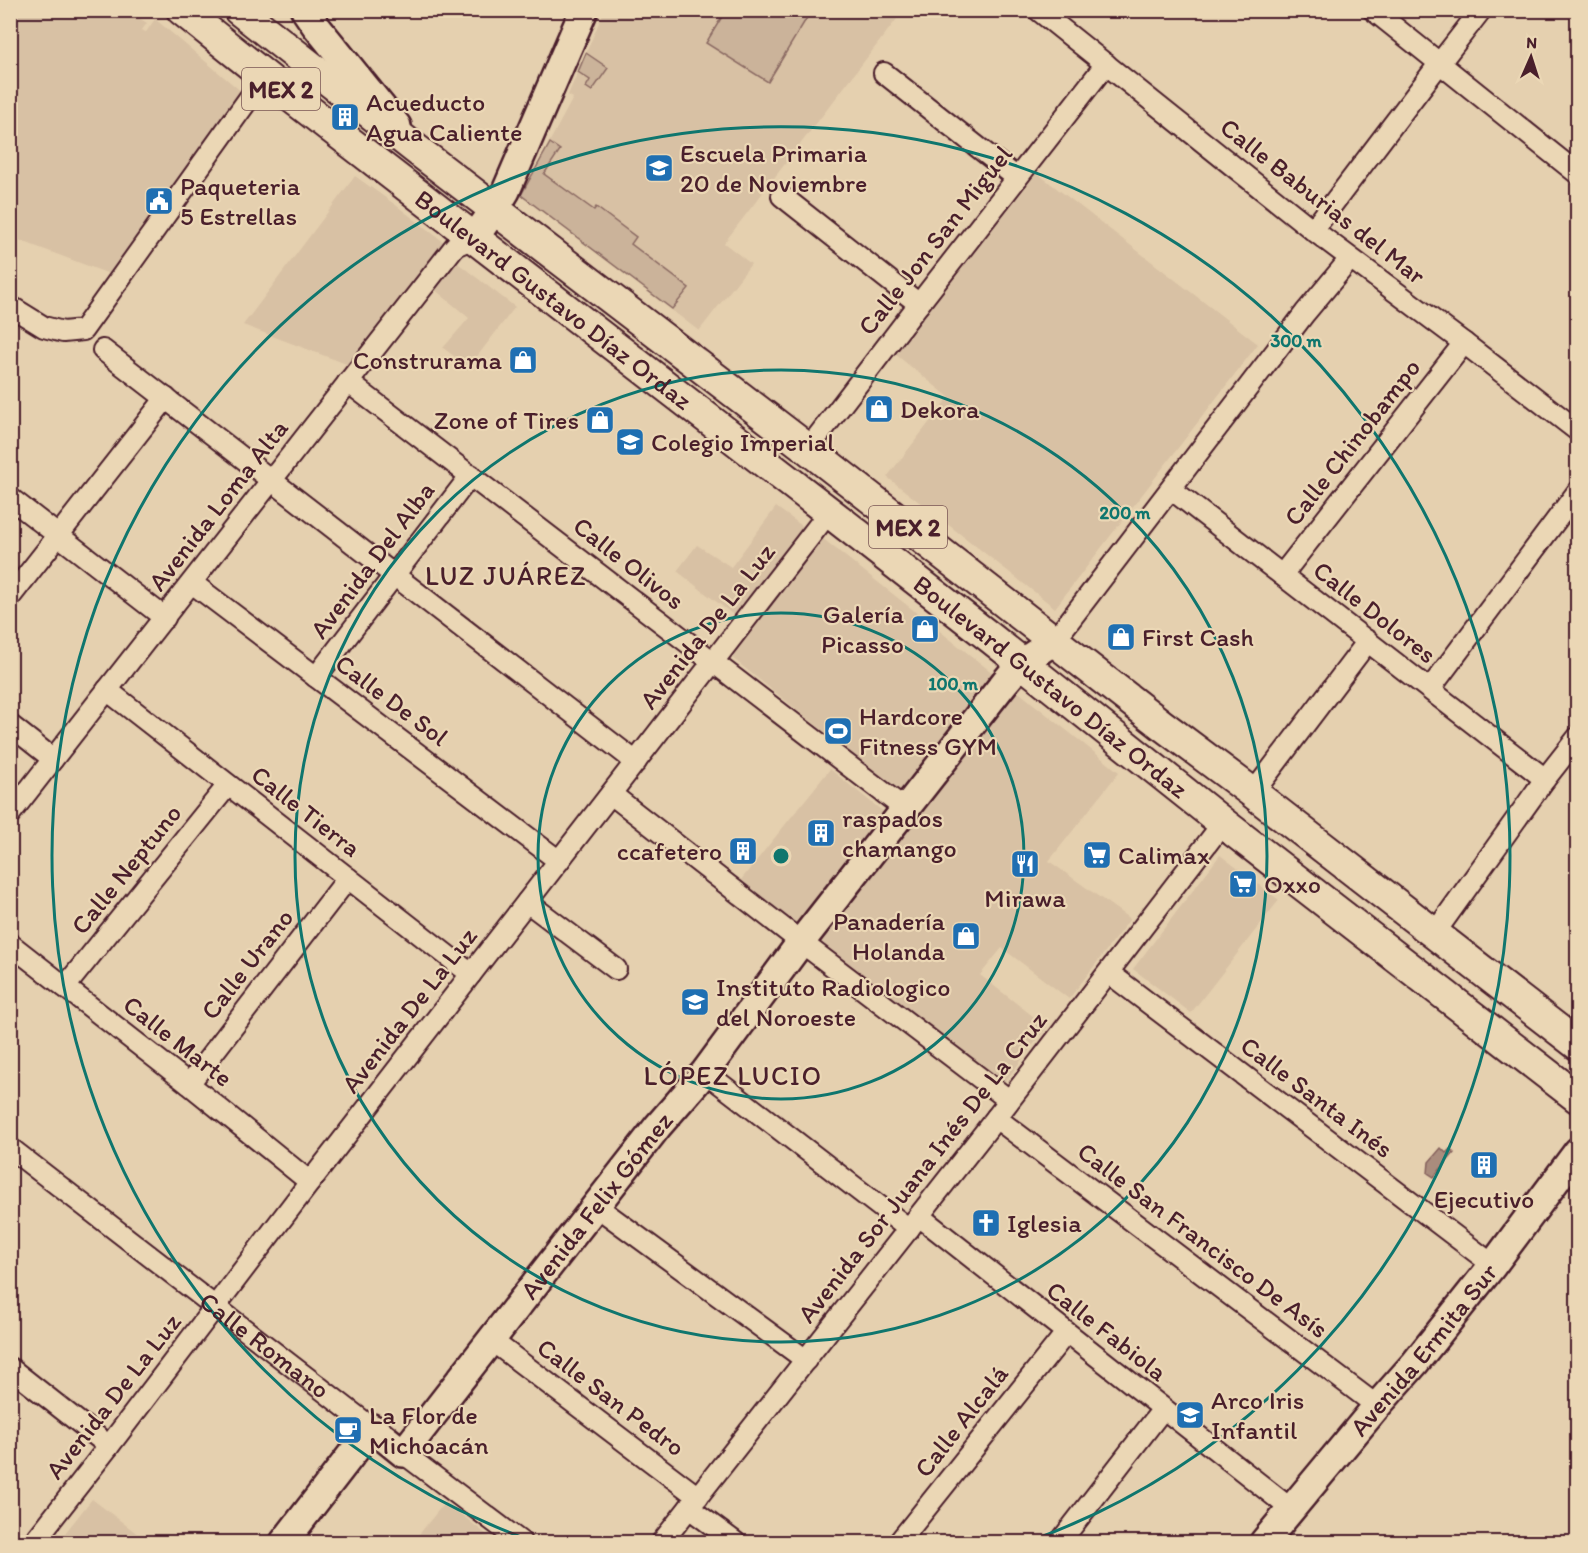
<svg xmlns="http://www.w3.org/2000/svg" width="1588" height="1553" font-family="Itim,sans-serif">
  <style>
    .built { fill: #d8c1a4 }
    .green { fill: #cbb39a; stroke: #8a6962; stroke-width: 1.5 }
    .water { fill: #aa8c7d; stroke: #84605c; stroke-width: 1.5 }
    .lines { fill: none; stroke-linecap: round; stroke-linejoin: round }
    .street-casing { stroke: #4a1f2b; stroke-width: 24 }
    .secondary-casing { stroke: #4a1f2b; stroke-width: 32 }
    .primary-casing { stroke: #4a1f2b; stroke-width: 34 }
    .street { stroke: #ebd7b5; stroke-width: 20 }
    .secondary { stroke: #ebd7b5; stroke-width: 27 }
    .primary { stroke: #ebd7b5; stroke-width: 30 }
    .ring { fill: none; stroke: #0f766e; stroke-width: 3 }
    .labels { text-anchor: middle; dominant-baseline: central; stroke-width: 4.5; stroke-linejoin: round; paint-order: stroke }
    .shield { fill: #ebd7b5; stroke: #7a5654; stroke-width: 1.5 }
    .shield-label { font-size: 24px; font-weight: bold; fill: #4a1f2b }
    .poi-label { font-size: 26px; fill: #4a1f2b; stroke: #ebd7b5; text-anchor: start }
    .street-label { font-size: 26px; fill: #4a1f2b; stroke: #ebd7b5 }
    .neighbourhood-label { font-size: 27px; letter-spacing: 1.5px; fill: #4a1f2b; stroke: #ebd7b5 }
    .centre { fill: #0f766e; stroke: #ebd7b5; stroke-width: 3 }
    .ring-label { font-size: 18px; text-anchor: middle; font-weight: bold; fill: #0f766e; stroke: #ebd7b5; stroke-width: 4.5; stroke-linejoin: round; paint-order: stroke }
  </style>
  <rect width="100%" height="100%" fill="#e5d0af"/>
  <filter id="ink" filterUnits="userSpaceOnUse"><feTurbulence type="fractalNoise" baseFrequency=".0167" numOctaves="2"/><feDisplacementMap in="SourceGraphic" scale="12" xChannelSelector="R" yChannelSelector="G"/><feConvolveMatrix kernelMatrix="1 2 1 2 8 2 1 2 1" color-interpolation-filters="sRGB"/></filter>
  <g filter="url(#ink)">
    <g class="built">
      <path d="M10 11H137L134 15 147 23 142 30 146 32 155 19 243 93 112 275 11 237Z"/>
      <path d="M604 11H903L724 243 751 264 699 331 521 195 573 98 568 95Z"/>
      <path d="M1037 173 1258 344 1055 608 887 477 949 397 895 354Z"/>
      <path d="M355 176 397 206 445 243 365 349 349 365 243 325Z"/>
      <path d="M455 261 515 307 469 367 443 348 469 318 433 288Z"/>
      <path d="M776 507 805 528 736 617 677 571 697 545 731 567Z"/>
      <path d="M822 538 994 674 900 792 731 657Z"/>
      <path d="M1016 690 1119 772 1049 861 1130 919 1069 999 1002 948 980 975 1047 1027 1001 1087 817 945Z"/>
      <path d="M830 769 886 814 796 926 740 881Z"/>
      <path d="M1220 855 1279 900 1191 1013 1133 969Z"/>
      <path d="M92 1499 148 1542H58Z"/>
      <path d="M445 1502 453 1508 496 1542H413Z"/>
    </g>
    <g class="green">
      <path d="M726 10 798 11 808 16 768 82 706 43Z"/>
      <path d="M586 53 608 68 592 91 586 87 590 80 578 72Z"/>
      <path d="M550 143 560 150 544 174 594 210 596 207 636 237 631 244 689 288 672 309 521 195Z"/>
    </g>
    <path class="water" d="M1441 1148 1446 1153 1450 1149 1454 1153 1434 1177 1428 1173 1429 1162Z"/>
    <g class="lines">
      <g class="street-casing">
        <g id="street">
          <path d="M1038 10 1313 230 1464 343 1578 431"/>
          <path d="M1373 10 1578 174"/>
          <path d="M884 73 1017 178"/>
          <path d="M782 196 919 304"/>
          <path d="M1313 230 1439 64 1481 10"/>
          <path d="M10 306 44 327 63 332 83 330 265 76"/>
          <path d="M103 350 636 762"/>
          <path d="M348 382 905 809"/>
          <path d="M808 449 919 304 1106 64"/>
          <path d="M1171 489 1545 779"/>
          <path d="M10 498 165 618"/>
          <path d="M1282 575 1464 343"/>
          <path d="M192 583 559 861"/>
          <path d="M10 597 166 398"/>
          <path d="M1054 641 1305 313 1350 259"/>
          <path d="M316 677 471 475"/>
          <path d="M1430 689 1578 491"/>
          <path d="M107 690 471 974"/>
          <path d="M10 725 53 759"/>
          <path d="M1253 793 1368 641"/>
          <path d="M611 794 801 942 1009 1100"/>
          <path d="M10 814 455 246 474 238"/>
          <path d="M527 902 616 969"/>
          <path d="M1434 934 1545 779 1578 737"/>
          <path d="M10 944 189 1084 310 1182"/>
          <path d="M1109 973 1493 1265"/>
          <path d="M65 987 228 785"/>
          <path d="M705 1072 909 1229"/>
          <path d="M189 1084 348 878"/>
          <path d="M996 1118 1377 1406"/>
          <path id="s1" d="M10 1148 372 1428"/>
          <path d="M596 1206 806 1360"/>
          <path d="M919 1216 1291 1509"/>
          <path d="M491 1340 698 1497"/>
          <path d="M10 1368 109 1446"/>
          <path d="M403 1453 521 1542"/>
          <path d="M689 1508 735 1542"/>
          <path d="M34 1542 109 1446 310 1182 829 512"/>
          <path d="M662 1542 996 1118 1223 823"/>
          <path d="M899 1542 1066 1333"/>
          <path d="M1060 1542 1163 1409"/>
        </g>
      </g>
      <g class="secondary-casing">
        <g id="secondary">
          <path d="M305 10 316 26 397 126"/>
          <path d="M474 238 495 209 506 191 584 10"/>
          <path id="s2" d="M284 1542 372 1428 403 1453 658 1126 705 1072 801 942 1005 682 1021 663 1054 641"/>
          <path id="s3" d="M1264 1542 1377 1406 1415 1363 1493 1265 1578 1151"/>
        </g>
      </g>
      <g class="primary-casing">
        <g id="primary">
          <path id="s4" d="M182 10 281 89 829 512 992 639 1223 823 1578 1098"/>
          <path d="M239 10 417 150 808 449 1162 725 1253 793 1578 1045"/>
        </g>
      </g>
      <use href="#street" class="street"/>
      <use href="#secondary" class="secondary"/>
      <use href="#primary" class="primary"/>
    </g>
  </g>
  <g class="ring">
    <circle cx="781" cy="856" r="243"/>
    <circle cx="781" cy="856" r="486"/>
    <path d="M532 1541A729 729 0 1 1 1030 1541"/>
  </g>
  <defs>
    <g id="building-square" transform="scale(1.5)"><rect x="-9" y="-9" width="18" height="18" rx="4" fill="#1f6fb2" stroke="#ebd7b5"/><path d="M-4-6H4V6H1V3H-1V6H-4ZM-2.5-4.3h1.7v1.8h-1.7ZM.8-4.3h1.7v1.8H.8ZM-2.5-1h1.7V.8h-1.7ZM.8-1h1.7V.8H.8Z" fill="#fff"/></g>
    <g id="school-square" transform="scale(1.5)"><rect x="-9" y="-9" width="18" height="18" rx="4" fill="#1f6fb2" stroke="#ebd7b5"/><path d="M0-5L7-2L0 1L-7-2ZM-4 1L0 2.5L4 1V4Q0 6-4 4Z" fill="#fff"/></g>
    <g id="civic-square" transform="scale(1.5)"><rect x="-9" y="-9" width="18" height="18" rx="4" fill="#1f6fb2" stroke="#ebd7b5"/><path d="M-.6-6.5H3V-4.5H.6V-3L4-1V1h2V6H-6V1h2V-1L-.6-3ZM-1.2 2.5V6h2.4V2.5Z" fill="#fff"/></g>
    <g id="shop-square" transform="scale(1.5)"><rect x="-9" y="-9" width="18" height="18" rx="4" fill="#1f6fb2" stroke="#ebd7b5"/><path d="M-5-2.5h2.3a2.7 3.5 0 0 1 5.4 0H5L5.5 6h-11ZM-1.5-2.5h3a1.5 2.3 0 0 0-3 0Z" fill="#fff"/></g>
    <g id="stadium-square" transform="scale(1.5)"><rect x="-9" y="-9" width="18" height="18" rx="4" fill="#1f6fb2" stroke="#ebd7b5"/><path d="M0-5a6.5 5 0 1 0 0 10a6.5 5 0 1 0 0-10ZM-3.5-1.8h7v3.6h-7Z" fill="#fff"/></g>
    <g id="supermarket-square" transform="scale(1.5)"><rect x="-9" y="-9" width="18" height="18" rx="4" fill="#1f6fb2" stroke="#ebd7b5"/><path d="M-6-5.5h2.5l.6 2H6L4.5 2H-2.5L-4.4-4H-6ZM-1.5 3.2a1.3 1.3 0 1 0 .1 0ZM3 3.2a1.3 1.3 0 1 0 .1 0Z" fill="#fff"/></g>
    <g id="restaurant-square" transform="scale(1.5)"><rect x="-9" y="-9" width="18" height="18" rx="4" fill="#1f6fb2" stroke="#ebd7b5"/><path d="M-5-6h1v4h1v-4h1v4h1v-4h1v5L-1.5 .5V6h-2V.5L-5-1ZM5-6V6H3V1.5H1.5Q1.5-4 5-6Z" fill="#fff"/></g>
    <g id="university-square" transform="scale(1.5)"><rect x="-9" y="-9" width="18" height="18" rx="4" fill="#1f6fb2" stroke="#ebd7b5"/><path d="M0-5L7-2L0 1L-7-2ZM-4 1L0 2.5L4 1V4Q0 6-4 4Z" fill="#fff"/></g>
    <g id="church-square" transform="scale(1.5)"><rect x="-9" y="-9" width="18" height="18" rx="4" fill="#1f6fb2" stroke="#ebd7b5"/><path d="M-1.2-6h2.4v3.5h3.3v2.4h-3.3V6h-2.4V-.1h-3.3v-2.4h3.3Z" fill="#fff"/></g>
    <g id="cafe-square" transform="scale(1.5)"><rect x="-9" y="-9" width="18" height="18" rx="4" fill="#1f6fb2" stroke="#ebd7b5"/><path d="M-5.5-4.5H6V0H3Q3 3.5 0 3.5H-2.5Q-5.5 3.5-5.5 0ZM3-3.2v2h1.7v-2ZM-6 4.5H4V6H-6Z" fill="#fff"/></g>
  </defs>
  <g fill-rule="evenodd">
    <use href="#building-square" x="345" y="117"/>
    <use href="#school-square" x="659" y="168"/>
    <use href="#civic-square" x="159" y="201"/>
    <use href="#shop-square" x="523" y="360"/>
    <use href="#shop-square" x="879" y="409"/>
    <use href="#shop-square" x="600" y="420"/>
    <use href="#school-square" x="630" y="442"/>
    <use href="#shop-square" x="925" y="629"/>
    <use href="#shop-square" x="1121" y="637"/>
    <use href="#stadium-square" x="838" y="731"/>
    <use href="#building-square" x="821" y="833"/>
    <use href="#building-square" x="743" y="851"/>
    <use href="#supermarket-square" x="1097" y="855"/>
    <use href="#restaurant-square" x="1025" y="864"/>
    <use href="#supermarket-square" x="1243" y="884"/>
    <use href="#shop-square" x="966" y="936"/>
    <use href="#university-square" x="695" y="1002"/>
    <use href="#building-square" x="1484" y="1165"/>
    <use href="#church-square" x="986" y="1223"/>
    <use href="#school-square" x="1190" y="1415"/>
    <use href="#cafe-square" x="348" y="1430"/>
  </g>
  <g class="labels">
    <g class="shield">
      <rect x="242" y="68" width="78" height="42" rx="4.5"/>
      <rect x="869" y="506" width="78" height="42" rx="4.5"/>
    </g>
    <g class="shield-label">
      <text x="281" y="89">MEX 2</text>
      <text x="908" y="527">MEX 2</text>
    </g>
    <g class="poi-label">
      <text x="366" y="102">Acueducto<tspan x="366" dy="30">Agua Caliente</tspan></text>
      <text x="680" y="153">Escuela Primaria<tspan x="680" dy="30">20 de Noviembre</tspan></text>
      <text x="180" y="186">Paqueteria<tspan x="180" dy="30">5 Estrellas</tspan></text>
      <text x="502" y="360" text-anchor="end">Construrama</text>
      <text x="900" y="409">Dekora</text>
      <text x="579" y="420" text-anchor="end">Zone of Tires</text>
      <text x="651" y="442">Colegio Imperial</text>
      <text x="904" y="614" text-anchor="end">Galería<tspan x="904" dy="30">Picasso</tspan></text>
      <text x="1142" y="637">First Cash</text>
      <text x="859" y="716">Hardcore<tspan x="859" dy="30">Fitness GYM</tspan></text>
      <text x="842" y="818">raspados<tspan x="842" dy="30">chamango</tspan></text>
      <text x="722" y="851" text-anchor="end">ccafetero</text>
      <text x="1118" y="855">Calimax</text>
      <text x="1264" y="884">Oxxo</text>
      <text x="1025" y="898" text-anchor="middle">Mirawa</text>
      <text x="945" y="921" text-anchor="end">Panadería<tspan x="945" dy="30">Holanda</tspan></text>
      <text x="716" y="987">Instituto Radiologico<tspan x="716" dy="30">del Noroeste</tspan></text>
      <text x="1484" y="1199" text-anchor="middle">Ejecutivo</text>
      <text x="1007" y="1223">Iglesia</text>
      <text x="1211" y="1400">Arco Iris<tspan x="1211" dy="30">Infantil</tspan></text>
      <text x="369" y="1415">La Flor de<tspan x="369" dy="30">Michoacán</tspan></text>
    </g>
    <g class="street-label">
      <text transform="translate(1323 201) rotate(38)">Calle Baburias del Mar</text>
      <text transform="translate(935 240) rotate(-52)">Calle Jon San Miguel</text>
      <text stroke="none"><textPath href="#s4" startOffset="471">Boulevard Gustavo Díaz Ordaz</textPath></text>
      <text transform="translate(1352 442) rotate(-52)">Calle Chinobampo</text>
      <text transform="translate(218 505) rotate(-52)">Avenida Loma Alta</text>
      <text transform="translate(372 560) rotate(-53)">Avenida Del Alba</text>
      <text transform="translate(629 563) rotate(38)">Calle Olivos</text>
      <text transform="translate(1375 612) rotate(38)">Calle Dolores</text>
      <text transform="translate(707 626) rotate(-52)">Avenida De La Luz</text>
      <text stroke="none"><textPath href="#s4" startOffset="1101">Boulevard Gustavo Díaz Ordaz</textPath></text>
      <text transform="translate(392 700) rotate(37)">Calle De Sol</text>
      <text transform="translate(306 811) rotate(38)">Calle Tierra</text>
      <text transform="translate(126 869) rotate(-51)">Calle Neptuno</text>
      <text transform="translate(247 964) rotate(-52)">Calle Urano</text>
      <text transform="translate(409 1010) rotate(-52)">Avenida De La Luz</text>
      <text transform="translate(178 1041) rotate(38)">Calle Marte</text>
      <text transform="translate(1317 1097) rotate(37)">Calle Santa Inés</text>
      <text transform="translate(922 1167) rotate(-52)">Avenida Sor Juana Inés De La Cruz</text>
      <text stroke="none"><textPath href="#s2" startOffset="498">Avenida Felix Gómez</textPath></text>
      <text transform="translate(1203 1240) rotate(37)">Calle San Francisco De Asís</text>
      <text transform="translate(1107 1331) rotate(38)">Calle Fabiola</text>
      <text stroke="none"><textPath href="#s1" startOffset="322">Calle Romano</textPath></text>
      <text stroke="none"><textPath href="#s3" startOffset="250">Avenida Ermita Sur</textPath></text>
      <text transform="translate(113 1396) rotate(-52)">Avenida De La Luz</text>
      <text transform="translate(611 1397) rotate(37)">Calle San Pedro</text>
      <text transform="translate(961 1421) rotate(-52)">Calle Alcalá</text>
    </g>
    <g class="neighbourhood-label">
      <text x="506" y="575">LUZ JUÁREZ</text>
      <text x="733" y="1075">LÓPEZ LUCIO</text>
    </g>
  </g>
  <circle cx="781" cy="856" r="9" class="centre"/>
  <g class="ring-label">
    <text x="1296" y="347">300 m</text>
    <text x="1125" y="519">200 m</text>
    <text x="953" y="690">100 m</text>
  </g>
  <rect width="1588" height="1553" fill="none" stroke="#ebd7b5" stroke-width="36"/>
  <rect x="18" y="18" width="1552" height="1517" fill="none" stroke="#4a1f2b" stroke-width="2" filter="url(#ink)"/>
  <g transform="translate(1531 57) rotate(3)" stroke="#ebd7b5" stroke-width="4.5" paint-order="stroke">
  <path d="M0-4.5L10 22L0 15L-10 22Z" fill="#4a1f2b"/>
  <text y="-9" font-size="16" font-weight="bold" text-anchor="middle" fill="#4a1f2b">N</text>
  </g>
</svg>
